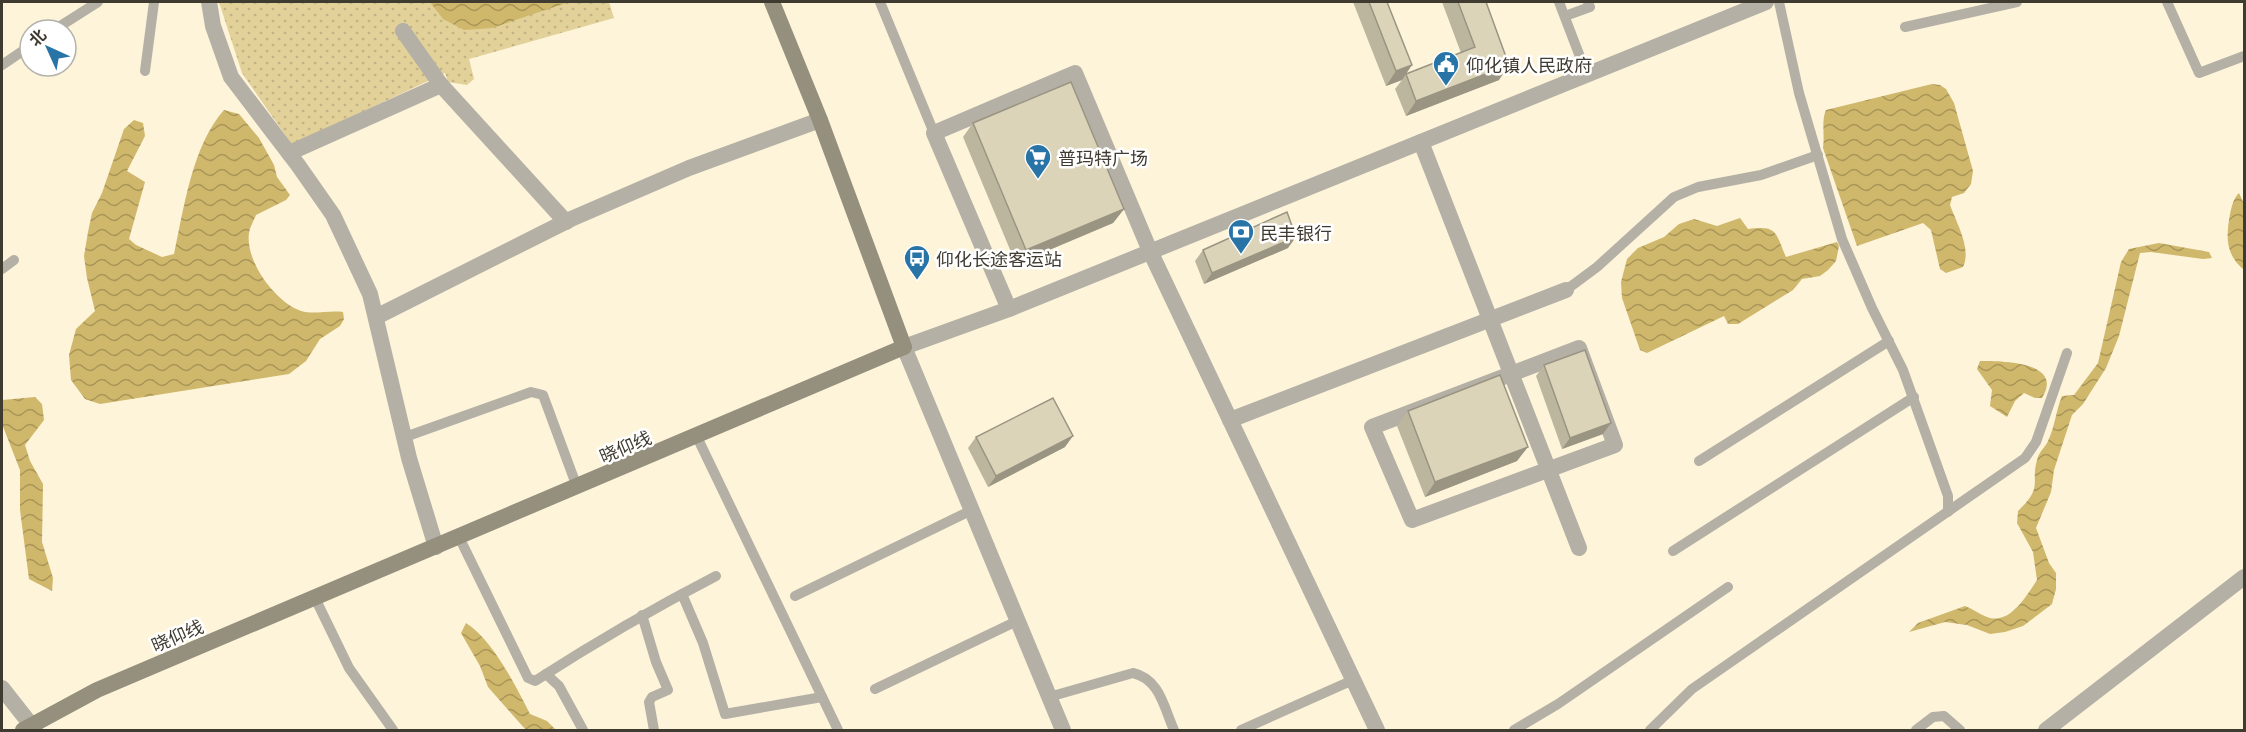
<svg xmlns="http://www.w3.org/2000/svg" width="2246" height="732" font-family="Literata,'Noto Sans SC',serif">
  <style>
    .park { fill: url(#park-dots) }
    .water { fill: url(#water-waves) }
    .lines { fill: none; stroke-linecap: round; stroke-linejoin: round }
    .service { stroke: #b4b0a5; stroke-width: 10 }
    .minor { stroke: #b4b0a5; stroke-width: 16 }
    .tertiary { stroke: #b4b0a5; stroke-width: 16 }
    .secondary { stroke: #958f7e; stroke-width: 16 }
    .wall { fill: #bdb69f }
    .shaded-wall { fill: #9a9482 }
    .building { fill: #dcd4b9; stroke: #9a9482; stroke-width: 1.5 }
    .labels { text-anchor: middle; dominant-baseline: central; stroke-width: 5; stroke-linejoin: round; paint-order: stroke }
    .poi-label { font-size: 18px; fill: #3f3b30; stroke: #fff; text-anchor: start }
    .street-label { font-size: 18px; fill: #3f3b30; stroke: #fff }
  </style>
  <defs>
    <pattern id="park-dots" width="8" height="8" patternUnits="userSpaceOnUse" patternTransform="scale(1.5)"><rect width="8" height="8" fill="#e3d19a"/><path d="M2 2h.1M6 6h.1" fill="none" stroke="#c4b485" stroke-width="1.8" stroke-linecap="round"/></pattern>
    <pattern id="water-waves" width="16" height="10" patternUnits="userSpaceOnUse" patternTransform="scale(1.5)"><rect width="16" height="10" fill="#cfb76b"/><path d="M0 5q4-4 8 0t8 0" fill="none" stroke="#a99658"/></pattern>
  </defs>
  <rect width="100%" height="100%" fill="#fdf4d9"/>
  <path class="park" d="M219 2H609L614 18 469 59 474 79 467 85 448 82 445 73 292 145 242 73Z"/>
  <g class="water">
    <path d="M430 2H569L492 28 464 30 443 19Z"/>
    <path d="M1932 84 1940 85 1946 89 1954 103 1973 171 1971 184 1964 193 1952 197 1950 205C1956 222 1972 249 1963 267L1946 273 1940 269 1931 230 1923 223 1857 246 1823 148C1825 135 1821 121 1826 110Z"/>
    <path d="M224 110 239 114 259 138 274 165 277 177 290 195 286 200 256 215C254 220 250 227 249 233 245 261 275 302 301 311 314 315 329 310 343 312L344 319 340 326 320 339 306 361 289 374 100 404 85 399 71 380 69 355 76 329 95 311 87 278 84 256 88 232 92 213 102 193 124 129 134 120 143 123 145 136 127 171 145 182 129 239 136 245 162 257 174 254C184 208 192 146 224 110Z"/>
    <path d="M2239 193 2244 204V270C2225 254 2226 237 2230 214 2232 206 2233 199 2239 193Z"/>
    <path d="M1740 218 1748 229C1778 225 1775 232 1786 257L1837 242 1839 246 1836 261 1828 270 1820 276 1802 279 1793 290 1738 324H1728L1724 316 1647 353 1640 350 1622 298 1621 282 1627 259 1638 248 1664 237 1679 224 1694 219 1717 226Z"/>
    <path d="M2159 243 2209 252 2212 258 2203 259 2151 252 2140 253 2119 336 2106 368 2083 404 2072 415 2054 470 2051 492 2036 528 2049 563 2056 573V589L2052 604 2023 626 2005 632 1990 634 1967 625 1945 622 1909 632 1918 623 1965 606C1973 609 1979 614 1987 617 2010 626 2027 595 2037 580L2033 552 2017 523 2018 511C2045 485 2029 484 2038 457 2040 451 2046 446 2048 441 2055 427 2056 410 2062 396L2074 395 2098 363 2121 262 2129 249Z"/>
    <path d="M1980 361C2000 361 2065 361 2042 398H2035L2024 393 2015 401 2007 417 1990 406 1992 390 1977 369Z"/>
    <path d="M35 397 42 404 44 420 25 445 30 461 43 484 42 542 53 578 52 591 29 579 20 510V470L2 424V400Z"/>
    <path d="M466 623C492 639 516 686 530 714L547 721 556 730H526L488 687 480 666 461 633Z"/>
  </g>
  <g class="lines">
    <g class="service">
      <path d="M880 2 934 133"/>
      <path d="M1559 2 1587 75"/>
      <path d="M1779 2 1799 93 1842 239 1872 308 1903 370 1948 496V512"/>
      <path d="M2167 2 2199 73 2244 56"/>
      <path d="M1565 16 1590 7 1588 2"/>
      <path d="M1905 27 2017 2"/>
      <path d="M54 30 98 2"/>
      <path d="M2 65 30 46"/>
      <path d="M145 71 154 2"/>
      <path d="M2 269 14 260"/>
      <path d="M1566 290 1597 267 1674 197 1698 187 1761 175 1818 155"/>
      <path d="M405 437 531 392 543 395 577 487"/>
      <path d="M697 437 838 730"/>
      <path d="M1699 461 1889 341"/>
      <path d="M459 537 528 678 535 681C594 643 654 608 716 576"/>
      <path d="M1673 551 1914 397"/>
      <path d="M682 594 703 643 725 714 822 697"/>
      <path d="M795 596 972 510"/>
      <path d="M315 598 349 668 393 730"/>
      <path d="M642 615 656 662 668 690 652 697 649 702 654 730"/>
      <path d="M546 674 559 686 583 730"/>
      <path d="M875 689 1017 621"/>
      <path d="M1049 697 1133 673C1160 679 1164 708 1174 730"/>
      <path d="M1241 730 1353 680"/>
      <path d="M1514 730 1558 704 1728 587"/>
      <path d="M1650 730 1692 689 2025 458 2036 442 2067 353"/>
      <path d="M1916 730 1933 717 1944 716 1960 730"/>
    </g>
    <g class="minor">
      <path d="M209 2 213 26 231 77 298 165 333 215 370 294 409 458 436 547"/>
      <path d="M403 31 441 85 566 222"/>
      <path d="M1421 142 1579 548"/>
      <path d="M289 153 441 85"/>
      <path d="M1009 309 934 133 1075 73 1150 251"/>
      <path d="M376 317 571 219 689 168 820 120"/>
      <path d="M1579 348 1615 445 1412 520 1372 427Z"/>
      <path d="M1230 420 1566 290"/>
    </g>
    <g class="tertiary">
      <path d="M1150 251 1377 730"/>
      <path d="M2 688 35 730"/>
      <path d="M1063 730 904 347 1009 309 1766 2"/>
      <path d="M2046 730 2244 577"/>
    </g>
    <path class="secondary" d="M23 730 97 690 904 347 820 120 772 2"/>
  </g>
  <g class="wall">
    <path d="M1353 2H1387L1406 74 1461 53 1442 2H1486L1499 80 1406 116 1395 89 1402 80 1386 86Z"/>
    <path d="M973 123 1124 209 1113 223 1016 264 963 137Z"/>
    <path d="M1288 248 1204 284 1195 261 1203 250Z"/>
    <path d="M1544 365 1611 423 1603 434 1562 449 1536 376Z"/>
    <path d="M1408 411 1517 461 1425 497 1397 426Z"/>
    <path d="M976 437 1065 447 988 487 968 448Z"/>
  </g>
  <g class="shaded-wall">
    <path d="M1412 65 1402 80 1386 86 1396 71Z"/>
    <path d="M1509 65 1499 80 1406 116 1416 101Z"/>
    <path d="M1124 209 1113 223 1016 264 1026 250Z"/>
    <path d="M1296 237 1288 248 1204 284 1212 273Z"/>
    <path d="M1611 423 1603 434 1562 449 1570 438Z"/>
    <path d="M1073 436 1065 447 988 487 996 476Z"/>
    <path d="M1528 447 1517 461 1425 497 1435 482Z"/>
  </g>
  <g class="building">
    <path d="M1369 2H1387L1412 65 1396 71Z"/>
    <path d="M1458 2H1486L1509 65 1416 101 1406 74 1475 47Z"/>
    <path d="M1071 82 1124 209 1026 250 973 123Z"/>
    <path d="M1287 212 1296 237 1212 273 1203 250Z"/>
    <path d="M1585 350 1611 423 1570 438 1544 365Z"/>
    <path d="M1500 375 1528 447 1435 482 1408 411Z"/>
    <path d="M1053 398 1073 436 996 476 976 437Z"/>
  </g>
  <defs>
    <g id="civic-pin" transform="scale(1.35)"><path d="M0 17L-7.5 6A9.5 9.5 0 1 1 7.5 6Z" fill="#2874a7" stroke="#fff"/><path d="M-.6-6.5H3V-4.5H.6V-3L4-1V1h2V6H-6V1h2V-1L-.6-3ZM-1.2 2.5V6h2.4V2.5Z" fill="#fff"/></g>
    <g id="supermarket-pin" transform="scale(1.35)"><path d="M0 17L-7.5 6A9.5 9.5 0 1 1 7.5 6Z" fill="#2874a7" stroke="#fff"/><path d="M-6-5.5h2.5l.6 2H6L4.5 2H-2.5L-4.4-4H-6ZM-1.5 3.2a1.3 1.3 0 1 0 .1 0ZM3 3.2a1.3 1.3 0 1 0 .1 0Z" fill="#fff"/></g>
    <g id="bank-pin" transform="scale(1.35)"><path d="M0 17L-7.5 6A9.5 9.5 0 1 1 7.5 6Z" fill="#2874a7" stroke="#fff"/><path d="M-6-4H6V4H-6ZM0-2.3a2.3 2.3 0 1 0 0 4.6a2.3 2.3 0 1 0 0-4.6Z" fill="#fff"/></g>
    <g id="bus-pin" transform="scale(1.35)"><path d="M0 17L-7.5 6A9.5 9.5 0 1 1 7.5 6Z" fill="#2874a7" stroke="#fff"/><path d="M-5-6H5V4H4V6H2V4H-2V6H-4V4H-5ZM-3.5-4V0h7V-4ZM-3.5 1.2v1.5H-2V1.2ZM2 1.2v1.5H3.5V1.2Z" fill="#fff"/></g>
  </defs>
  <g fill-rule="evenodd">
    <use href="#civic-pin" x="1446" y="64"/>
    <use href="#supermarket-pin" x="1038" y="157"/>
    <use href="#bank-pin" x="1241" y="232"/>
    <use href="#bus-pin" x="917" y="258"/>
  </g>
  <g class="labels">
    <g class="poi-label">
      <text x="1466" y="64">仰化镇人民政府</text>
      <text x="1058" y="157">普玛特广场</text>
      <text x="1260" y="232">民丰银行</text>
      <text x="936" y="258">仰化长途客运站</text>
    </g>
    <g class="street-label">
      <text transform="translate(625 446) rotate(-23)">晓仰线</text>
      <text transform="translate(177 635) rotate(-23)">晓仰线</text>
    </g>
  </g>
  <rect width="2246" height="732" fill="none" stroke="#3f3b30" stroke-width="6"/>
  <g transform="translate(48 48) rotate(315)"><circle r="28" fill="#ffffff" stroke="#b2b1ac" stroke-width="1.5"/>
  <path d="M0-4.5L10 22L0 15L-10 22Z" fill="#2874a7"/>
  <text y="-9" font-size="16" font-weight="bold" text-anchor="middle" fill="#3f3b30">北</text>
  </g>
</svg>
